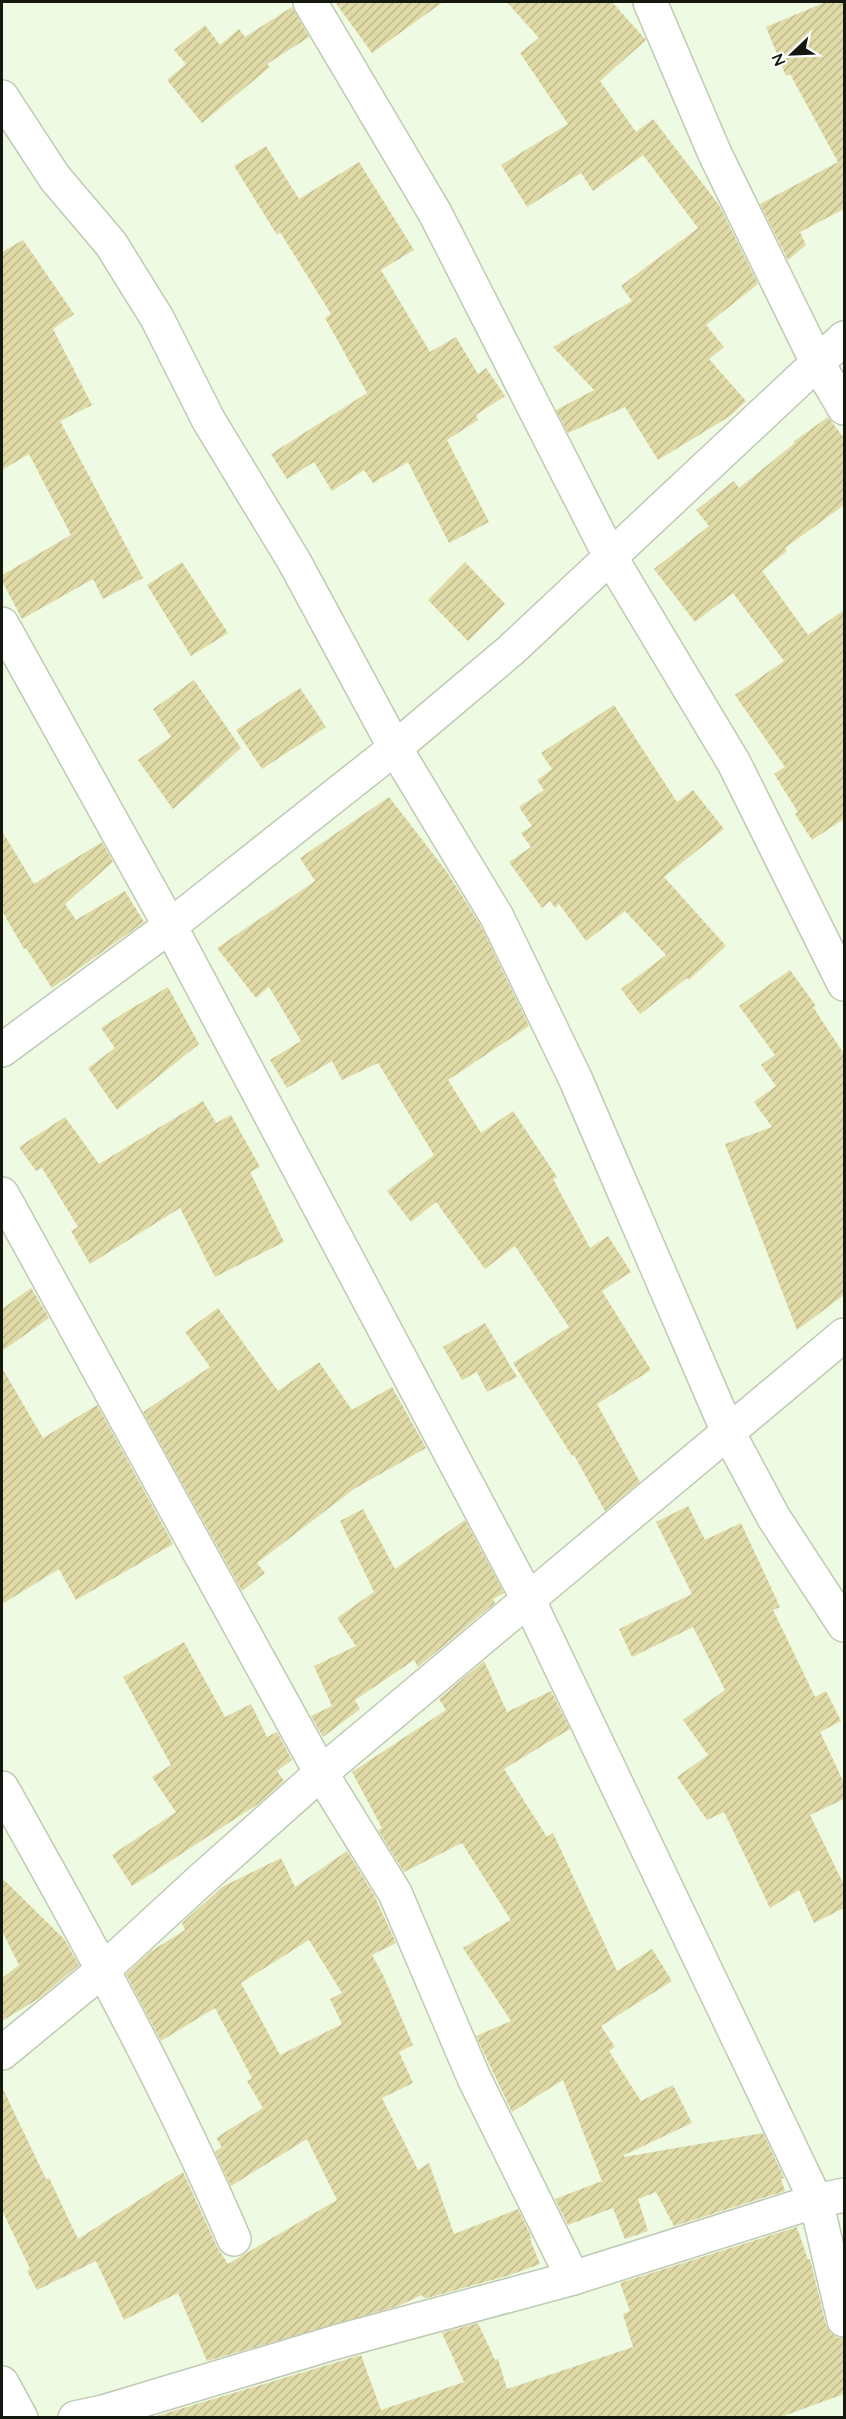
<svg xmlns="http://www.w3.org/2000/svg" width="846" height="2419" font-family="Quicksand,sans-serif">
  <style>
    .building { fill: url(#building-hatch); fill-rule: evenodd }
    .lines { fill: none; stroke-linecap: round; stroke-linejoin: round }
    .minor-casing { stroke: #becab3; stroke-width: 36 }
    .minor { stroke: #fff; stroke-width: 33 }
  </style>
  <defs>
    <pattern id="building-hatch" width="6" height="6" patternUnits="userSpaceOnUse" patternTransform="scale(1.5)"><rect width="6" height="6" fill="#e0daa7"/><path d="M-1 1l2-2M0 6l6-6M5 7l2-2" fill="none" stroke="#bfba8f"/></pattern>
  </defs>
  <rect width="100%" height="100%" fill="#eefae2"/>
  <g class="building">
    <path d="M335 2H443L372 53Z"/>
    <path d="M507 2H612L646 40 600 81 636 132 653 119 719 205 758 284 706 325 724 347 709 359 746 401 730 416 658 460 625 407 568 433 556 410 594 390 553 347 632 301 621 286 698 228 643 155 593 191 581 173 527 207 501 165 568 124 520 53 539 38Z"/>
    <path d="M826 2H844V209L800 232 806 245 788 260 760 204 838 162 790 74 786 76 766 27Z"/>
    <path d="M292 7 309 37 267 64 270 67 202 123 167 80 186 64 174 50 205 25 220 45 239 29 245 37Z"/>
    <path d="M266 146 299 199 359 162 414 250 381 270 430 352 456 337 478 374 486 368 505 396 476 415 478 420 447 440 489 522 449 543 408 462 373 483 364 470 332 491 314 462 287 479 271 454 367 393 325 318 331 314 280 232 277 235 234 166Z"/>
    <path d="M23 240 74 314 53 329 92 405 60 421 143 578 103 599 93 579 22 619 2 581V575L71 535 29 454 2 470V252Z"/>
    <path d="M828 417 844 438V505L785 548 787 551 762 571 808 635 844 610V819L812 840 795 814 798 812 774 774 785 767 735 695 784 661 733 593 695 622 654 569 709 526 696 510 734 481 739 488 795 443 793 442Z"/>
    <path d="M182 562 228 633 191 656 147 585Z"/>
    <path d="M465 562 505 604 468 641 428 600Z"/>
    <path d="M194 680 241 748 173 809 138 760 171 737 153 709Z"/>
    <path d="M300 688 326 727 262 769 236 730Z"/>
    <path d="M614 705 677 802 693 790 724 829 664 877 726 946 689 980 687 978 640 1014 621 989 666 955 625 911 586 941 559 904 555 908 550 901 542 908 509 862 531 847 521 833 532 826 519 807 544 790 537 780 552 769 541 753Z"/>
    <path d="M389 797 447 872 482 928 529 1026 448 1080 481 1133 513 1111 557 1177 553 1179 590 1248 608 1236 631 1272 602 1291 651 1370 597 1404 640 1482 605 1511 574 1455 572 1456 513 1363 569 1327 515 1246 485 1269 436 1202 411 1222 387 1191 434 1155 378 1063 342 1080 332 1061 287 1088 270 1060 301 1041 269 987 256 998 217 948 315 881 300 858Z"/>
    <path d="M2 831 34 884 102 842 113 862 65 904 76 920 125 891 144 922 52 988 26 948 24 949 2 911Z"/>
    <path d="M790 970 816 1006 813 1007 844 1054V1295L797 1330 725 1144 772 1127 754 1102 776 1086 761 1065 775 1055 739 1006Z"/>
    <path d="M168 987 199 1044 117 1110 88 1068 115 1048 101 1028 127 1011Z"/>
    <path d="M203 1101 216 1123 231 1115 260 1167 250 1172 284 1242 215 1277 180 1208 90 1264 71 1231 78 1227 42 1168 36 1171 19 1147 65 1117 99 1164Z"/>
    <path d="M31 1288 49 1318 2 1351V1309Z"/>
    <path d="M218 1308 278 1391 319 1362 352 1410 392 1387 426 1448 354 1489 257 1563 265 1573 242 1591 143 1412 210 1367 185 1332Z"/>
    <path d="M485 1323 517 1377 487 1392 477 1372 462 1380 443 1347Z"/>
    <path d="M2 1368 43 1438 97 1405 173 1544 76 1600 59 1569 2 1604Z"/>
    <path d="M688 1506 705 1540 741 1523 780 1607 773 1610 815 1697 826 1691 841 1721 820 1732 844 1783V1799L810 1815 844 1885V1908L814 1923 799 1890 770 1908 724 1812 707 1820 677 1777 708 1755 683 1720 725 1690 693 1627 632 1657 619 1629 692 1594 656 1522Z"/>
    <path d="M363 1509 395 1569 465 1520 504 1593 493 1599 495 1603 418 1667 414 1660 355 1700 360 1709 323 1737 311 1716 332 1706 314 1666 356 1646 337 1618 374 1592 340 1521Z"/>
    <path d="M184 1642 225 1717 251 1704 267 1737 277 1732 292 1760 277 1771 284 1781 258 1804 132 1886 112 1855 176 1812 152 1777 171 1765 123 1677Z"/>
    <path d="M484 1661 507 1712 551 1691 570 1729 504 1769 547 1837 553 1833 617 1971 652 1949 672 1981 601 2026 615 2047 609 2051 641 2101 673 2085 692 2123 624 2155V2157L763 2133 784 2178 781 2179 785 2191 674 2226 656 2192 638 2199 648 2231 625 2239 613 2208 568 2225 555 2199 602 2181 563 2080 512 2112 476 2036 511 2021 463 1948 511 1920 462 1843 404 1872 378 1830 382 1828 352 1772 446 1710 439 1699Z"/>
    <path d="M347 1851 374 1895 396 1943 372 1955 383 1975 413 2045 399 2052 413 2083 382 2098 418 2170 429 2163 454 2234 518 2209 532 2238 530 2239 540 2264 510 2275 427 2298H424L422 2295 398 2306 207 2361 178 2293 124 2320 96 2261 37 2290 27 2271 30 2269 2 2210V2087L46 2179 49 2178 78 2239 183 2172 217 2247 228 2264 337 2200 307 2139 231 2186 215 2152 222 2147 216 2138 263 2108 247 2081 252 2078 215 2008 161 2041 126 1974 150 1952 185 1930 182 1923 222 1887 281 1858 295 1887ZM309 1940 342 1993 330 1999 342 2024 280 2055 241 1983Z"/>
    <path d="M2 1878 64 1939 79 1965 38 1999 2 2021V1978L19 1965 2 1931Z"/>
    <path d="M797 2227 808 2260 810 2259 826 2325 831 2333 838 2338H844V2394L778 2418H150L361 2355 381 2410 464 2382 442 2333 478 2323 495 2360 498 2359 507 2389 633 2347 623 2314 630 2311 620 2283Z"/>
  </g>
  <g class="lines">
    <g class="minor-casing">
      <g id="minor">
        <path d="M310 2 435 213 611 558 734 763 844 984"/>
        <path d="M650 2 715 154 817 362 844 408"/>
        <path d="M2 97 55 178 111 244 157 318 209 421 294 561 395 748 497 917 575 1078 729 1434 774 1518 844 1625"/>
        <path d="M2 624 170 926 528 1599 816 2201 844 2320"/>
        <path d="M2 1050 170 926 395 748 511 650 844 338"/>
        <path d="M2 1194 321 1773 395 1893 474 2078 573 2278"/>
        <path d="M2 1788C85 1935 167 2083 234 2239"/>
        <path d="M2 2053 104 1969 203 1878 321 1773 844 1335"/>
        <path d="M2 2383 21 2418"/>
        <path d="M75 2418 103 2412 336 2342 573 2278 816 2201 844 2195"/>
      </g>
    </g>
    <use href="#minor" class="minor"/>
  </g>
  <rect width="846" height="2419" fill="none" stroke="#14180f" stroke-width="6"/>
  <g transform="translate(792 54) rotate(247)" stroke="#ffffff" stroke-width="4.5" paint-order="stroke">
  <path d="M0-4.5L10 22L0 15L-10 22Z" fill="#14180f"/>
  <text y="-9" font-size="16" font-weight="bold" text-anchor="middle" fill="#14180f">N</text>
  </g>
</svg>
